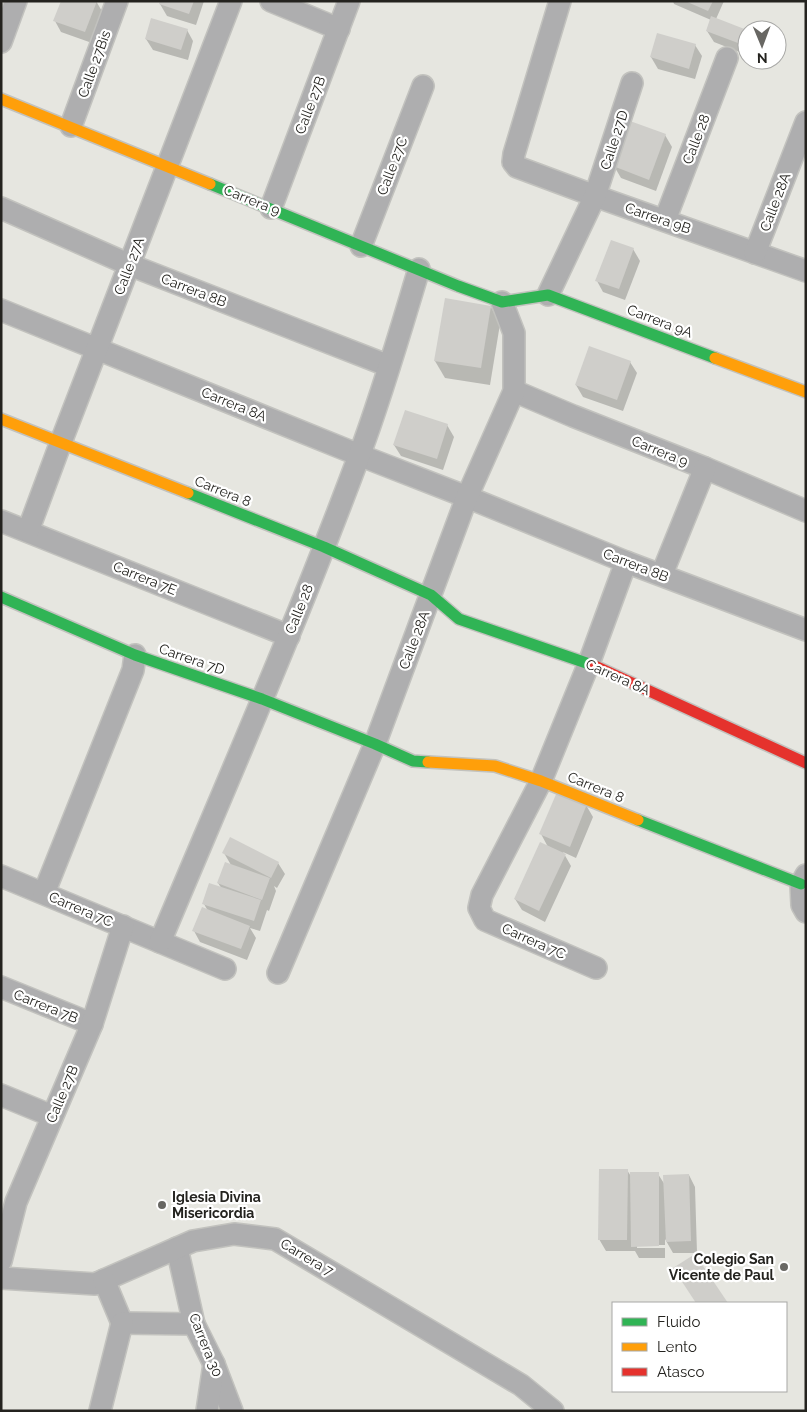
<svg xmlns="http://www.w3.org/2000/svg" width="807" height="1412" font-family="Raleway,sans-serif">
  <style>
    .shadow { fill: #0003 }
    .building { fill: #cfceca }
    .lines { fill: none; stroke-linecap: round; stroke-linejoin: round }
    .street-casing { stroke: #c2c2be; stroke-width: 24 }
    .fast-casing { stroke: #c2c2be; stroke-width: 14 }
    .slow-casing { stroke: #c2c2be; stroke-width: 14 }
    .jam-casing { stroke: #c2c2be; stroke-width: 14 }
    .street { stroke: #aeaeaf; stroke-width: 21 }
    .fast { stroke: #30b455; stroke-width: 11 }
    .slow { stroke: #ff9f0a; stroke-width: 11 }
    .jam { stroke: #e5322d; stroke-width: 11 }
    .poi-dot { fill: #686763; stroke: #fff; stroke-width: 2 }
    .labels { text-anchor: middle; dominant-baseline: central; stroke-width: 4.5; stroke-linejoin: round; paint-order: stroke }
    .street-label { font-size: 14px; fill: #24231f; stroke: #fff }
    .poi-label { font-size: 14px; font-weight: bold; fill: #24231f; stroke: #fff; text-anchor: start }
  </style>
  <rect width="100%" height="100%" fill="#e6e6e0"/>
  <g class="shadow">
    <path d="M96 1 103 13 92 43 61 32 55 21Z"/>
    <path d="M161 1H204L196 25 167 16 160 4Z"/>
    <path d="M673 1H724L716 19 747 31V55L714 42 707 31 711 20 674 4Z"/>
    <path d="M187 30 193 41 188 60 153 50 146 39Z"/>
    <path d="M695 45 702 56 695 79 658 69 651 57Z"/>
    <path d="M665 135 672 147 656 191 621 178 614 166Z"/>
    <path d="M633 249 640 261 625 300 603 292 597 281Z"/>
    <path d="M491 307 500 324 490 385 445 378 435 361Z"/>
    <path d="M630 362 637 373 623 411 583 397 576 385Z"/>
    <path d="M447 425 454 437 443 470 401 456 394 445Z"/>
    <path d="M586 805 593 817 576 858 563 852 571 866 545 922 522 910 515 899 548 847 541 834Z"/>
    <path d="M224 853 278 863 285 874 277 888 274 886 276 891 269 911 267 910 260 931 250 928 256 938 247 960 200 942 194 931 208 911 204 904 222 889 218 883 231 865Z"/>
    <path d="M627 1170 632 1178 658 1174 665 1185 689 1175 695 1187 697 1253H673L665 1239V1245H637V1248H665V1258H639L635 1251H606L599 1239Z"/>
  </g>
  <g class="building">
    <path d="M61 1H97L85 32 53 21Z"/>
    <path d="M160 1H194L189 14 159 4Z"/>
    <path d="M685 1H713L708 11Z"/>
    <path d="M711 16 747 30V42L746 46 706 31Z"/>
    <path d="M151 18 188 29 181 50 145 39Z"/>
    <path d="M657 33 696 44 689 69 650 57Z"/>
    <path d="M630 121 666 134 649 180 613 166Z"/>
    <path d="M611 240 634 248 619 289 595 281Z"/>
    <path d="M445 298 491 306 481 368 434 361Z"/>
    <path d="M589 346 631 361 617 400 575 385Z"/>
    <path d="M405 410 448 424 437 459 393 445Z"/>
    <path d="M557 792 587 804 570 847 539 834Z"/>
    <path d="M230 837 279 862 271 878 222 853Z"/>
    <path d="M540 842 566 854 539 911 514 899Z"/>
    <path d="M225 862 270 878 262 900 217 883Z"/>
    <path d="M209 883 261 900 254 921 202 904Z"/>
    <path d="M202 907 250 926 241 949 192 931Z"/>
    <path d="M599 1169H628L627 1240H598Z"/>
    <path d="M630 1172H659V1246L631 1247Z"/>
    <path d="M689 1174 691 1241 666 1242 663 1175Z"/>
    <path d="M695 1254 728 1303H696L673 1268Z"/>
  </g>
  <g class="lines">
    <g class="street-casing">
      <g id="street">
        <path d="M271 1 339 29"/>
        <path d="M560 1 514 154 513 162 517 167 595 196 806 271"/>
        <path d="M1 42 16 1"/>
        <path d="M71 126 117 1"/>
        <path d="M1 208 130 265 389 366"/>
        <path d="M271 208 349 1"/>
        <path d="M665 220 727 58"/>
        <path d="M361 246 423 86"/>
        <path d="M755 253 806 122"/>
        <path d="M548 295 595 196 632 83"/>
        <path d="M1 310 359 455 467 497 626 562 806 630"/>
        <path d="M514 391 573 416 705 468 806 511"/>
        <path d="M1 521 289 636"/>
        <path d="M28 531 61 442 231 1"/>
        <path d="M662 574 705 468"/>
        <path d="M806 875 801 884 802 905 806 912"/>
        <path d="M1 876 225 969"/>
        <path d="M44 893 133 670 135 655"/>
        <path d="M160 942C228 780 298 620 359 456 382 395 400 332 419 269"/>
        <path d="M596 968 485 920 479 908 482 895 541 781 589 663 626 562"/>
        <path d="M278 973 375 744 467 497 514 391V333L502 302"/>
        <path d="M1 987 92 1024"/>
        <path d="M1 1095 52 1116"/>
        <path d="M177 1248 194 1324 214 1364 232 1411"/>
        <path d="M1 1261 16 1202 92 1024 123 926"/>
        <path d="M1 1278 95 1284 193 1241 234 1234 275 1239 521 1385 553 1411"/>
        <path d="M104 1280 122 1323"/>
        <path d="M122 1323 194 1324"/>
        <path d="M100 1411 122 1323"/>
        <path d="M207 1411 214 1364"/>
      </g>
    </g>
    <g class="fast-casing">
      <g id="fast">
        <path d="M210 184 458 286 502 302 548 295 715 358"/>
        <path d="M188 493 324 547 431 595 459 619 595 666"/>
        <path d="M1 597 135 655 262 699 375 744 413 761 428 762"/>
        <path d="M638 820 801 884"/>
      </g>
    </g>
    <g class="slow-casing">
      <g id="slow">
        <path d="M1 99 210 184"/>
        <path d="M715 358 806 392"/>
        <path d="M1 419 188 493"/>
        <path d="M428 762 495 766 541 781 638 820"/>
      </g>
    </g>
    <g class="jam-casing">
      <path id="jam" d="M595 666 806 763"/>
    </g>
    <use href="#street" class="street"/>
    <use href="#fast" class="fast"/>
    <use href="#slow" class="slow"/>
    <use href="#jam" class="jam"/>
  </g>
  <g class="poi-dot">
    <circle cx="162" cy="1205" r="5"/>
    <circle cx="784" cy="1267" r="5"/>
  </g>
  <g class="labels">
    <g class="street-label">
      <text transform="translate(94 64) rotate(-70)">Calle 27Bis</text>
      <text transform="translate(310 105) rotate(-69)">Calle 27B</text>
      <text transform="translate(696 139) rotate(-69)">Calle 28</text>
      <text transform="translate(614 140) rotate(-72)">Calle 27D</text>
      <text transform="translate(392 166) rotate(-69)">Calle 27C</text>
      <text transform="translate(252 200) rotate(22)">Carrera 9</text>
      <text transform="translate(775 202) rotate(-69)">Calle 28A</text>
      <text transform="translate(658 218) rotate(19)">Carrera 9B</text>
      <text transform="translate(129 266) rotate(-69)">Calle 27A</text>
      <text transform="translate(194 290) rotate(21)">Carrera 8B</text>
      <text transform="translate(660 321) rotate(21)">Carrera 9A</text>
      <text transform="translate(234 404) rotate(22)">Carrera 8A</text>
      <text transform="translate(660 451) rotate(22)">Carrera 9</text>
      <text transform="translate(223 491) rotate(22)">Carrera 8</text>
      <text transform="translate(636 565) rotate(21)">Carrera 8B</text>
      <text transform="translate(145 578) rotate(22)">Carrera 7E</text>
      <text transform="translate(299 609) rotate(-68)">Calle 28</text>
      <text transform="translate(414 640) rotate(-69)">Calle 28A</text>
      <text transform="translate(192 659) rotate(19)">Carrera 7D</text>
      <text transform="translate(618 677) rotate(24)">Carrera 8A</text>
      <text transform="translate(596 787) rotate(22)">Carrera 8</text>
      <text transform="translate(81 909) rotate(23)">Carrera 7C</text>
      <text transform="translate(534 941) rotate(24)">Carrera 7C</text>
      <text transform="translate(46 1006) rotate(22)">Carrera 7B</text>
      <text transform="translate(62 1094) rotate(-67)">Calle 27B</text>
      <text transform="translate(307 1257) rotate(31)">Carrera 7</text>
      <text transform="translate(206 1345) rotate(68)">Carrera 30</text>
    </g>
    <g class="poi-label">
      <text x="172" y="1197">Iglesia Divina<tspan x="172" dy="16">Misericordia</tspan></text>
      <text x="774" y="1259" text-anchor="end">Colegio San<tspan x="774" dy="16">Vicente de Paul</tspan></text>
    </g>
  </g>
  <rect width="807" height="1412" fill="none" stroke="#24231f" stroke-width="5"/>
  <rect x="612" y="1302" width="175" height="90" fill="#ffffff" stroke="#a7a7a5"/>
  <rect x="622" y="1318" width="25" height="8" fill="#30b455" stroke="#a7a7a5"/>
  <text x="657" y="1327" font-size="15" fill="#24231f">Fluido</text>
  <rect x="622" y="1343" width="25" height="8" fill="#ff9f0a" stroke="#a7a7a5"/>
  <text x="657" y="1352" font-size="15" fill="#24231f">Lento</text>
  <rect x="622" y="1368" width="25" height="8" fill="#e5322d" stroke="#a7a7a5"/>
  <text x="657" y="1377" font-size="15" fill="#24231f">Atasco</text>
  <g transform="translate(762 45) rotate(179)"><circle r="24" fill="#ffffff" stroke="#a7a7a5"/>
  <path d="M0-4L9 19L0 12L-9 19Z" fill="#686763"/>
  <text y="-8" font-size="14" font-weight="bold" text-anchor="middle" fill="#24231f">N</text>
  </g>
</svg>
